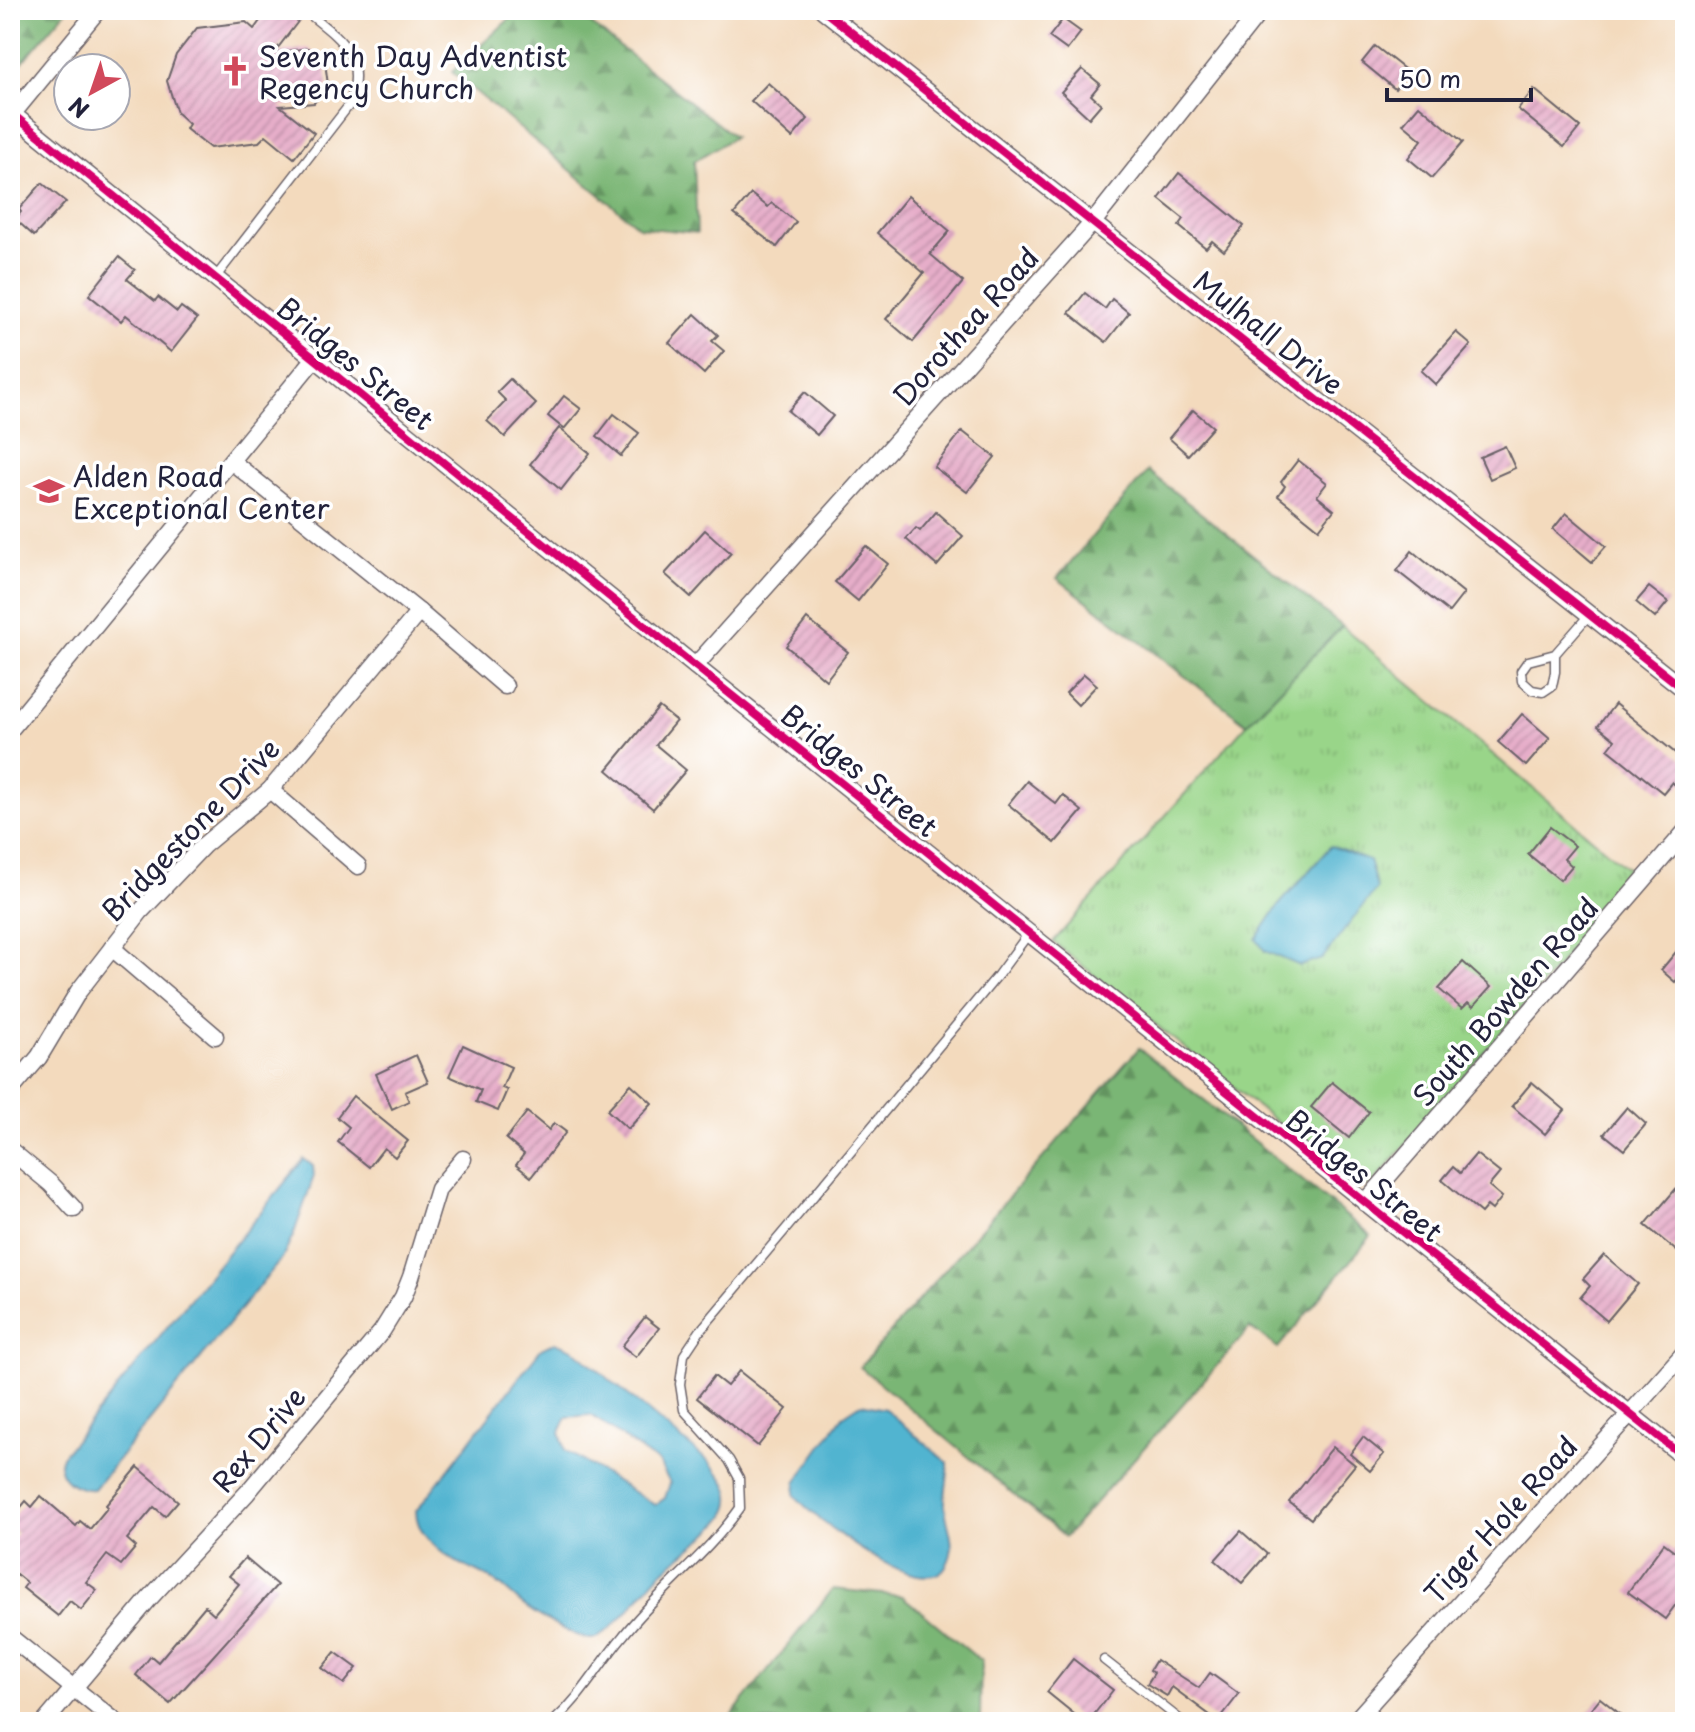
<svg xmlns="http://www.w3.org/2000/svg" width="1695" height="1732" font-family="'Playpen Sans',sans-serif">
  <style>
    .grass { fill: url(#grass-tufts); stroke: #5e7c62; stroke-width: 2; fill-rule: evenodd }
    .forest { fill: url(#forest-firs); stroke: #4e6c58; stroke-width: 2 }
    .water { fill: #51b4d0; stroke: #3a6b86; stroke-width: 2; fill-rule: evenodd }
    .building { fill: url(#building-hatch) }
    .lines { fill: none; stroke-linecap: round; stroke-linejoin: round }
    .service-casing { stroke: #6b6268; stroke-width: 11 }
    .minor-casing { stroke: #6b6268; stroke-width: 19 }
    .service { stroke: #fff; stroke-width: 8 }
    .minor { stroke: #fff; stroke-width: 16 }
    .cycleway-casing { stroke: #fff; stroke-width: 13 }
    .cycleway { stroke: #d6006c; stroke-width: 8 }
    .labels { text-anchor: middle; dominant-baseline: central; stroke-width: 7; stroke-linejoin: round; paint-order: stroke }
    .poi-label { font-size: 28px; fill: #22223b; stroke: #fff; text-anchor: start }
    .street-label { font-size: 28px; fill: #22223b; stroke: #fff }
  </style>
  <defs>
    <pattern id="grass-tufts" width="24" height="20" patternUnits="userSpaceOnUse" patternTransform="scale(2)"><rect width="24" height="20" fill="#99d589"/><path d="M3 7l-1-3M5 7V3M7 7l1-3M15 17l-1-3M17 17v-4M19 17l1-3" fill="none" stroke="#84b777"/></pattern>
    <pattern id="forest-firs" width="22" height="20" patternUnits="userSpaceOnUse" patternTransform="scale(2)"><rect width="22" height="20" fill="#7ab675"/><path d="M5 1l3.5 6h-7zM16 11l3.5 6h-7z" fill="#649461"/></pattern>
    <pattern id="building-hatch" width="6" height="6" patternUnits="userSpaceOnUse" patternTransform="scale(2)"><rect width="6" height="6" fill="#e6adc9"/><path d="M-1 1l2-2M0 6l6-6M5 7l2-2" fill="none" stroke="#c595ae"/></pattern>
  </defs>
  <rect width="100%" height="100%" fill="#fff"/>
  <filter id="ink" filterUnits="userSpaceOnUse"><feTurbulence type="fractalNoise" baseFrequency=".0125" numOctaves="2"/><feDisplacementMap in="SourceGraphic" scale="16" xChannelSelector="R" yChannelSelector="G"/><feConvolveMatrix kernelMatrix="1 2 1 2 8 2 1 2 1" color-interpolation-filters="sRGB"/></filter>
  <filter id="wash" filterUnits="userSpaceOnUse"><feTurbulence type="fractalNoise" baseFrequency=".006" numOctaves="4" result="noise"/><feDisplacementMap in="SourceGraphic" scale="32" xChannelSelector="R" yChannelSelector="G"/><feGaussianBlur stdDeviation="1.8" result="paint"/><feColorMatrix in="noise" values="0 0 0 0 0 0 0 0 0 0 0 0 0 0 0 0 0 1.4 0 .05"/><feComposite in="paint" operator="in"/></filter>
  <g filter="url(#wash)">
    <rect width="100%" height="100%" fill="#f3dabd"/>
    <path class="grass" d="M1342 626 1635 875 1374 1182 1366 1187 1350 1181 1053 942 1247 724ZM1331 846 1265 951 1257 938 1279 905Z"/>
    <g class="forest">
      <path d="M10 10H67L14 72 10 71Z"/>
      <path d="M532 10H573L734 137 694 161 697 233 639 227 452 72 518 11Z"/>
      <path d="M1148 471 1342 626 1247 724 1057 578Z"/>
      <path d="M1139 1048 1371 1236 1278 1348 1250 1328 1065 1537 860 1367Z"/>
      <path d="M833 1589 902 1596 981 1661 980 1722H726Z"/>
    </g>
    <g class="water">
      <path d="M1331 846 1369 861 1377 888 1322 959 1300 966 1265 951 1256 939 1279 905Z"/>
      <path d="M304 1159 313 1166 314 1176 293 1236 283 1257 94 1489C76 1491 53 1477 62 1456Z"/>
      <path d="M555 1342 573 1349 709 1462C721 1475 736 1491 728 1510 717 1533 674 1558 657 1577 644 1591 608 1638 592 1639 578 1640 533 1613 522 1604 511 1595 500 1583 488 1577 470 1568 450 1561 436 1547 424 1536 417 1527 416 1511L541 1349ZM591 1415 659 1463 670 1483 665 1498 655 1505 565 1450 560 1432 567 1417Z"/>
      <path d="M861 1404 885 1409 948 1463C949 1478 944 1492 945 1506 946 1528 959 1544 946 1566 923 1605 811 1517 795 1495L796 1482 843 1416Z"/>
    </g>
    <g id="blocks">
      <g class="building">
        <path d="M268 10H289L300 19 274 53 308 48 325 62 328 85 314 103 280 106 314 133 294 158 266 135 259 142 210 148 186 129 189 124 177 113 167 81 176 55 197 28 246 22 254 29Z"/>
        <path d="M1063 19 1081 32 1067 50 1049 37Z"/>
        <path d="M1375 46 1408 72 1395 89 1362 62Z"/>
        <path d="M1082 69 1100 84 1091 95 1101 104 1089 118 1061 92Z"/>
        <path d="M768 83 808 119 792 138 751 101Z"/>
        <path d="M1534 89 1580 127 1564 147 1518 109Z"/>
        <path d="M1419 105 1463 142 1432 178 1408 158 1422 140 1403 124Z"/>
        <path d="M1179 173 1244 226 1224 251 1212 241 1206 248 1179 226 1184 219 1159 199Z"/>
        <path d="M42 183 66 202 34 236 15 219 21 212 19 209Z"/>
        <path d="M751 194 768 207 772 203 796 222 777 247 734 214Z"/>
        <path d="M908 196 950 231 930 254 963 282 913 342 886 319 924 273 877 233Z"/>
        <path d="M119 257 135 270 127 279 155 301 158 297 177 312 181 307 197 319 171 352 126 315 121 321 89 295Z"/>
        <path d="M1085 293 1105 309 1112 299 1129 313 1106 342 1069 313Z"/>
        <path d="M695 314 718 335 712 341 724 351 704 374 669 343Z"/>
        <path d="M1456 332 1471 345 1436 385 1421 371Z"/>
        <path d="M510 379 536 404 505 437 487 421 506 401 497 392Z"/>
        <path d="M805 392 833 416 817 435 788 411Z"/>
        <path d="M564 396 581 409 564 429 548 416Z"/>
        <path d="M1193 410 1213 427 1188 455 1169 438Z"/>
        <path d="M614 414 639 433 621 456 597 436Z"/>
        <path d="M559 428 590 453 561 490 530 464Z"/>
        <path d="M962 431 995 457 967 492 934 467Z"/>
        <path d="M1505 446 1515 468 1490 479 1480 457Z"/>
        <path d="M1298 460 1327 483 1317 496 1334 510 1319 529 1278 496 1285 486 1281 482Z"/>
        <path d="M936 512 963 536 937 566 906 539 916 528 920 531Z"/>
        <path d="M1566 513 1606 546 1592 562 1553 529Z"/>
        <path d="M705 530 731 553 691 597 665 574Z"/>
        <path d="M866 546 888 564 858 601 835 582Z"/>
        <path d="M1412 551 1464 593 1449 612 1397 571Z"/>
        <path d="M1649 587 1668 602 1655 618 1636 602Z"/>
        <path d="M807 619 848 652 826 680 786 646Z"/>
        <path d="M1084 674 1097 685 1078 705 1066 693Z"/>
        <path d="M1615 704 1685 761V780L1678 788 1672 782 1663 793 1608 749 1615 740 1598 726Z"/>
        <path d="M659 707 676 721 656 745 686 770 653 809 607 770Z"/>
        <path d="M1522 714 1550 738 1526 766 1498 742Z"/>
        <path d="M1027 781 1056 804 1063 795 1082 811 1055 843 1008 804Z"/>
        <path d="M1550 827 1575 846 1564 859 1572 866 1560 880 1528 854Z"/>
        <path d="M1685 941V971L1675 982 1661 970Z"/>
        <path d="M1463 962 1491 987 1473 1007 1468 1003 1462 1009 1439 989Z"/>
        <path d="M463 1045 511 1067 502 1088 507 1090 498 1111 476 1102 481 1090 449 1076Z"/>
        <path d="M416 1055 428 1082 405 1092 409 1101 392 1109 376 1074Z"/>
        <path d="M1332 1082 1369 1112 1349 1138 1311 1107Z"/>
        <path d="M1532 1082 1565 1110 1545 1134 1512 1106Z"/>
        <path d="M631 1084 652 1103 628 1129 607 1110Z"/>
        <path d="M353 1096 408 1141 395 1157 384 1148 369 1167 338 1142 349 1127 337 1117Z"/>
        <path d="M1627 1107 1646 1124 1624 1150 1604 1134Z"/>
        <path d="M527 1112 549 1130 554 1123 566 1132 531 1177 516 1165 524 1154 506 1139Z"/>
        <path d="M1476 1154 1500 1173 1489 1186 1502 1197 1492 1210 1487 1206 1481 1213 1442 1180 1453 1167 1460 1173Z"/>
        <path d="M1685 1178V1217L1678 1225 1685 1230V1258L1645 1225Z"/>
        <path d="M1604 1255 1638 1284 1607 1321 1580 1298 1590 1286 1583 1279Z"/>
        <path d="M645 1317 659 1328 636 1357 622 1346Z"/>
        <path d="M739 1371 787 1409 758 1446 697 1398 714 1376 727 1386Z"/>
        <path d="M1363 1437 1384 1454 1370 1471 1350 1454Z"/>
        <path d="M1333 1447 1355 1465 1311 1519 1289 1502Z"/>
        <path d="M138 1467 178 1501 165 1516 154 1507 127 1539 136 1547 121 1565 107 1555 86 1582 97 1590 81 1610 70 1601 58 1616 23 1588 27 1583 10 1569V1541L17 1533 10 1527V1520L26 1501 32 1507 41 1496 76 1526 80 1521 90 1529 108 1507 106 1505Z"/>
        <path d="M1241 1531 1267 1554 1242 1583 1215 1560Z"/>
        <path d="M1664 1543 1685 1559V1592L1665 1619 1628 1592Z"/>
        <path d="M245 1558 277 1585 170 1704 136 1675 151 1656 158 1662 205 1606 214 1614 239 1584 229 1576Z"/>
        <path d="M335 1652 357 1668 344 1684 322 1668Z"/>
        <path d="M1073 1659 1113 1690 1088 1722H1084L1047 1692Z"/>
        <path d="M1156 1660 1199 1688 1210 1673 1239 1694 1218 1721 1172 1687 1167 1696 1147 1684 1154 1673 1150 1670Z"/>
        <path d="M1600 1698 1630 1722H1581Z"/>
      </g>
    </g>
  </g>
  <g filter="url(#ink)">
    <use href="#blocks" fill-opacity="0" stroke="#6b6268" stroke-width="2"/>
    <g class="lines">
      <g class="service-casing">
        <g id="service">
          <path d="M215 278 350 104C367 54 340 39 304 10"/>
          <path d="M1555 654V672L1552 686 1543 692 1532 690 1522 681 1521 671 1528 661 1555 654 1589 615"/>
          <path d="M1104 1660 1183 1722"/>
          <path d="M553 1722C584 1694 597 1667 623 1636 659 1590 707 1555 740 1508L739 1478 729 1460 684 1410 680 1384 684 1355 700 1331 849 1154 998 975 1029 933"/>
        </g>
      </g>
      <g class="minor-casing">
        <g id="minor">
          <path d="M823 10 1685 690"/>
          <path d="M10 112 695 666 1685 1458"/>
          <path d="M10 117 98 10"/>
          <path d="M231 461 419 612 505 686"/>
          <path d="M695 666 1094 221 1261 10"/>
          <path d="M10 730 315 358"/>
          <path d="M270 790 358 866"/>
          <path d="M112 948 215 1036"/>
          <path d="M10 1091 39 1057 78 992 140 912 204 845 270 790 419 612"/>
          <path d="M10 1150 51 1184 74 1209"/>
          <path d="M1365 1203 1685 832"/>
          <path d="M10 1637 116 1722"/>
          <path d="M45 1722 148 1600 247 1493 382 1331 403 1297 411 1277 438 1189 463 1159"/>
          <path d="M1354 1722 1685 1352"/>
        </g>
      </g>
      <use href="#service" class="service"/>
      <use href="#minor" class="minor"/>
      <g class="cycleway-casing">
        <g id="cycleway">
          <path d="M823 10 1685 690"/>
          <path d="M10 112 695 666 1685 1458"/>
        </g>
      </g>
      <use href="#cycleway" class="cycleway"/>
    </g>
  </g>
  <defs>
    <g id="church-bare" transform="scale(2.4)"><path d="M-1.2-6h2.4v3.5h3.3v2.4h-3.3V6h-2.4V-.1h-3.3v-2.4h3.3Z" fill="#d1495b" stroke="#fff" stroke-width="2.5" paint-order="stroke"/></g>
    <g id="school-bare" transform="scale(2.4)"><path d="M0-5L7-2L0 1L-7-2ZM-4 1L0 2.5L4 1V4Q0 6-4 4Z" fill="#d1495b" stroke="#fff" stroke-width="2.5" paint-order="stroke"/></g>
  </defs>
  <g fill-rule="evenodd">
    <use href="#church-bare" x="235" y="71"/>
    <use href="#school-bare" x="49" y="491"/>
  </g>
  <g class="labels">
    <g class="poi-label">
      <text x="259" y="55">Seventh Day Adventist<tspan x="259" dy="32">Regency Church</tspan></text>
      <text x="73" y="475">Alden Road<tspan x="73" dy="32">Exceptional Center</tspan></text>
    </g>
    <g class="street-label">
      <text transform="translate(965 326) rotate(-48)">Dorothea Road</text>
      <text transform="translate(1269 332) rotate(38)">Mulhall Drive</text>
      <text transform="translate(356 363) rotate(39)">Bridges Street</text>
      <text transform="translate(860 770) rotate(39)">Bridges Street</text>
      <text transform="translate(190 829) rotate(-46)">Bridgestone Drive</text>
      <text transform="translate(1505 1001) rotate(-49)">South Bowden Road</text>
      <text transform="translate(1365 1175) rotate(39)">Bridges Street</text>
      <text transform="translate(258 1439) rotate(-50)">Rex Drive</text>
      <text transform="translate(1500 1519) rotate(-48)">Tiger Hole Road</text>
    </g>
  </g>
  <rect width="1695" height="1732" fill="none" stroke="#fff" stroke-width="40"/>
  <g transform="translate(92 92) rotate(220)"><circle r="38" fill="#ffffff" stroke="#a7a7b1" stroke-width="2"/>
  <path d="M0-6L14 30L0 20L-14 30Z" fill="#d1495b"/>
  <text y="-12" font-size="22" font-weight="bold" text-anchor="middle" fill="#22223b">N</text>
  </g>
  <path d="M1387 88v12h144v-12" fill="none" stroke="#22223b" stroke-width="4"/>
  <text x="1399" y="88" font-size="24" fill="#22223b" stroke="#ffffff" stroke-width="6" paint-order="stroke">50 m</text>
</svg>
